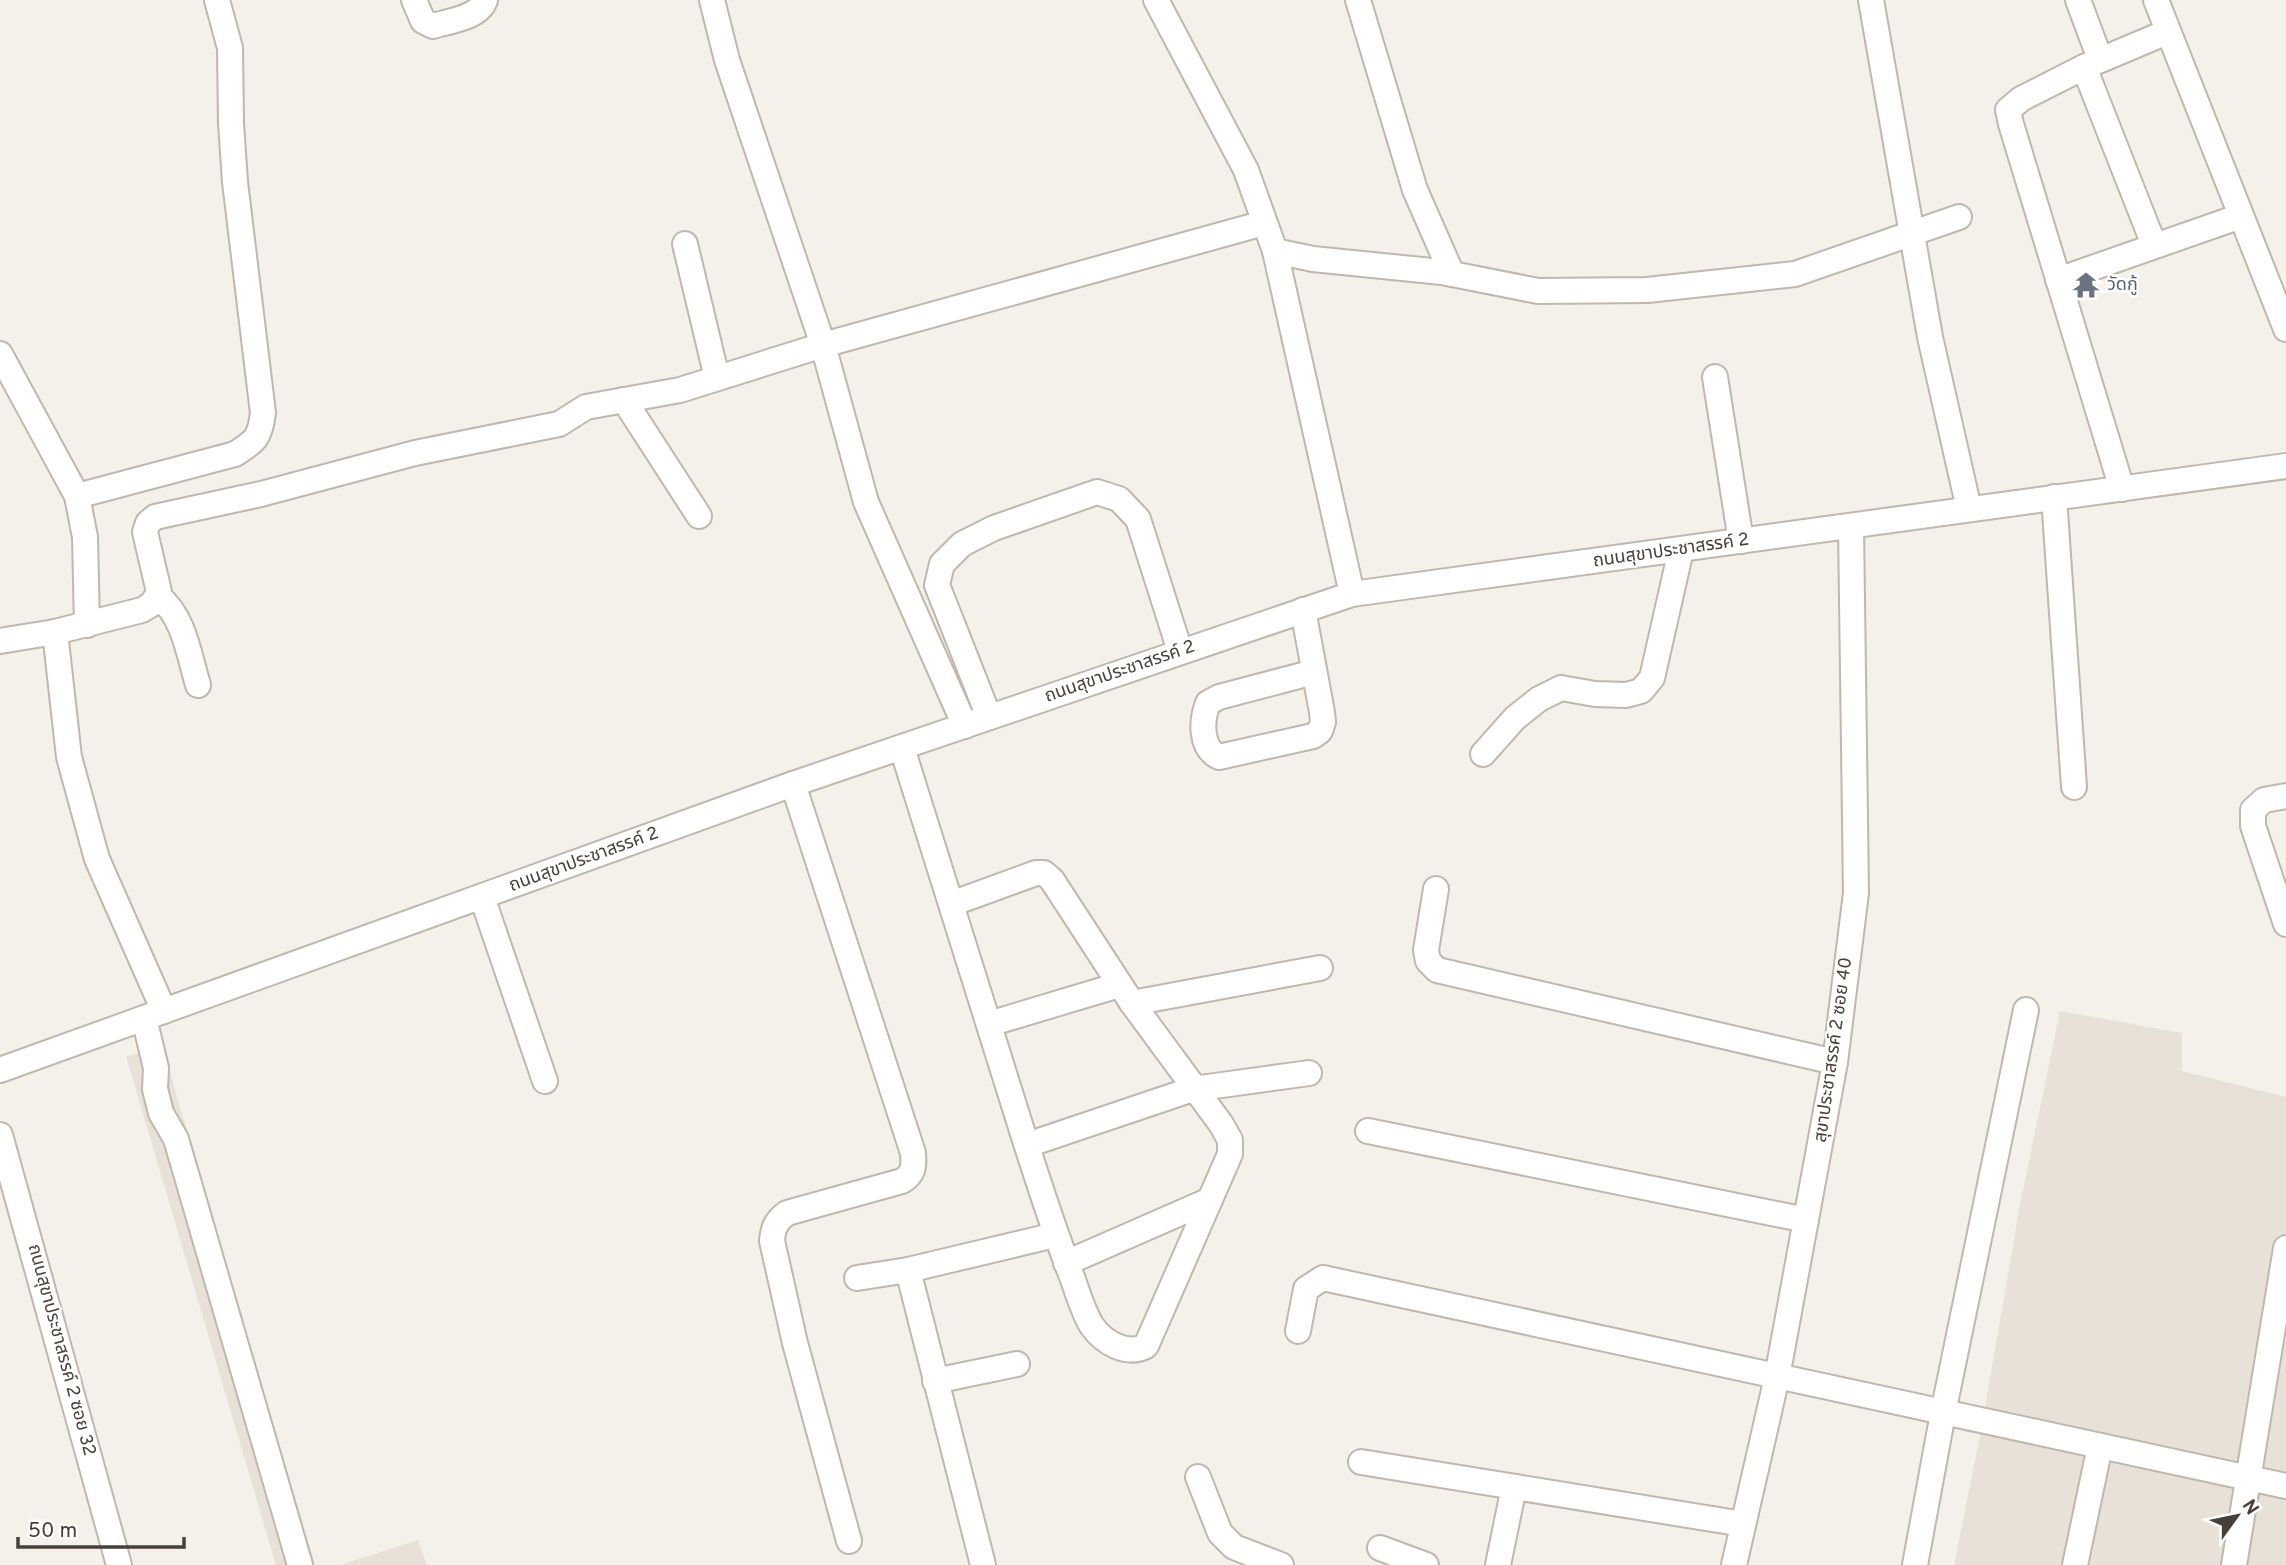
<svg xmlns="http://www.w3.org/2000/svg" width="2286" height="1565" font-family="Overpass,'Noto Sans Thai',sans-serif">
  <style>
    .residential { fill: #e8e1d8 }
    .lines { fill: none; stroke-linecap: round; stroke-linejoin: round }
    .minor-casing { stroke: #c0b7ad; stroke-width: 28 }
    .minor { stroke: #fff; stroke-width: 24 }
    .labels { text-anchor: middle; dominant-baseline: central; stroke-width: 5; stroke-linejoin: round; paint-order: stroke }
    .worship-label { font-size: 18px; fill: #5b616d; stroke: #fff; text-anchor: start }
    .street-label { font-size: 18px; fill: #484038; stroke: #fff }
  </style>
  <rect width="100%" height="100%" fill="#f4f0ea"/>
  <g class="residential">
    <path d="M2060 1011 2182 1033V1071L2286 1097V1565H1954L1981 1431 2019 1210Z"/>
    <path d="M163 1049 315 1565H276L126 1056Z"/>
    <path d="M418 1540 427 1565H340Z"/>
  </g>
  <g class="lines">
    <g class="minor-casing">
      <g id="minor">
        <path d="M414 0 423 21 433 26C449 21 479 18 485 0"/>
        <path d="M712 0 727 60 823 345 866 502 965 726"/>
        <path d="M1156 0 1246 170 1275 251 1352 594"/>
        <path d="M1358 0 1415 190 1452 274"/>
        <path d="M1871 0 1930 337 1969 509"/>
        <path d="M2078 0 2100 59"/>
        <path d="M2156 0 2286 329"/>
        <path d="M2084 67 2154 245"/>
        <path d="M685 244 717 378"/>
        <path d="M1275 251 1313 259 1442 272 1538 291 1647 290 1795 274 1959 217"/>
        <path d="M2058 280 2241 216"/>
        <path d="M0 354 77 496 85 537 87 625"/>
        <path d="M1715 377 1741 541"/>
        <path d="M624 400 699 516"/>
        <path d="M2122 489 2011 124 2008 110 2021 99 2084 67 2167 32"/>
        <path d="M77 496 235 454C256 441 260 437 263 413L235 182 231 123 230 48 217 0"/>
        <path d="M2054 497 2074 787"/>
        <path d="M158 596C184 616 189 655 198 685"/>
        <path d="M1303 610 1322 712 1323 722 1320 731 1313 736 1219 757C1200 748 1201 721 1208 703L1219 697 1314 672"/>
        <path d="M55 632 69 757 97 859 164 1011"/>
        <path d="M0 641 55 632 142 610 152 604 159 592 145 532 148 523 155 517 261 494 415 453 559 424 586 407 680 390 823 345 1264 223"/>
        <path d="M989 717 937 585 942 564 962 544 994 528 1097 492 1119 499 1138 519 1180 651"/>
        <path d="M902 748C942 877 983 1007 1024 1137 1039 1184 1054 1231 1072 1277 1078 1293 1083 1312 1092 1326 1104 1343 1127 1356 1146 1346L1230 1154V1140L1221 1124 1132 1003 1052 880 1044 873H1036L951 904"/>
        <path d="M1483 754 1515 718 1539 699 1561 688 1595 694 1626 695 1641 691 1652 678 1681 550"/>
        <path d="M793 784 913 1153C914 1166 914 1174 902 1181L787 1213C776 1221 773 1228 772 1241L795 1343 849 1541"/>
        <path d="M2286 796 2264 800 2253 810V826L2286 924"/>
        <path d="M1436 889 1426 950 1428 961 1437 970 1835 1062"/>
        <path d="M482 897 545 1081"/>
        <path d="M1132 1003 1320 968"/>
        <path d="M144 1018 156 1068 155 1089 161 1113 176 1139 300 1565"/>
        <path d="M989 1024 1119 985"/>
        <path d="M0 1070 793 784 1352 594 2286 466"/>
        <path d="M1368 1131 1806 1220"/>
        <path d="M0 1135 119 1565"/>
        <path d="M1027 1145 1193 1089 1309 1073"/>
        <path d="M1066 1263 1210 1200"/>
        <path d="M908 1270 983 1565"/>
        <path d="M857 1278 908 1270 1055 1235"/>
        <path d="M1298 1331 1306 1289 1323 1278 2286 1486"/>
        <path d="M935 1381 1017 1364"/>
        <path d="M1361 1462 1743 1524"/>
        <path d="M1198 1477 1220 1533 1234 1547 1281 1565"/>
        <path d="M1380 1548 1426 1565"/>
        <path d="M1498 1565 1514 1487"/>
        <path d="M1734 1565 1777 1377 1835 1062 1856 893 1851 526"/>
        <path d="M1915 1565 1943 1413 2026 1010"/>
        <path d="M2075 1565 2100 1446"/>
        <path d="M2234 1565 2286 1248"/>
      </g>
    </g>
    <use href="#minor" class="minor"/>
  </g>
  <defs>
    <g id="temple-bare" transform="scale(2.1)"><path d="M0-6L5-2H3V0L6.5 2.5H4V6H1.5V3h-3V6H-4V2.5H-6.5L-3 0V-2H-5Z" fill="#6b7280" stroke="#fff" stroke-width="2.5" paint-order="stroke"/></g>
  </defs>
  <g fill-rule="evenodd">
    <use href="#temple-bare" x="2086" y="285"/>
  </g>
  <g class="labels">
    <g class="worship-label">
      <text x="2107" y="285">วัดกู้</text>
    </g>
    <g class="street-label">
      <text transform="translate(1671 551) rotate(-8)">ถนนสุขาประชาสรรค์ 2</text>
      <text transform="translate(1120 672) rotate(-19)">ถนนสุขาประชาสรรค์ 2</text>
      <text transform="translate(584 860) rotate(-20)">ถนนสุขาประชาสรรค์ 2</text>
      <text transform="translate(1834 1050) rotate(-82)">สุขาประชาสรรค์ 2 ซอย 40</text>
      <text transform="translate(61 1350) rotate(75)">ถนนสุขาประชาสรรค์ 2 ซอย 32</text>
    </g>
  </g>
  <g transform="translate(2237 1516) rotate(57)" stroke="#ffffff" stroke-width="5" paint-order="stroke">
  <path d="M0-5L12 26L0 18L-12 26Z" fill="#484038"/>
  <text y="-10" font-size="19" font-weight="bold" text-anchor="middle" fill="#484038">N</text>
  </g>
  <path d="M18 1537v10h166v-10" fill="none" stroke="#484038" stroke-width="3.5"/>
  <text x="28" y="1537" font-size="21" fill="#484038" stroke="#ffffff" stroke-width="5" paint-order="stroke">50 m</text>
</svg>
